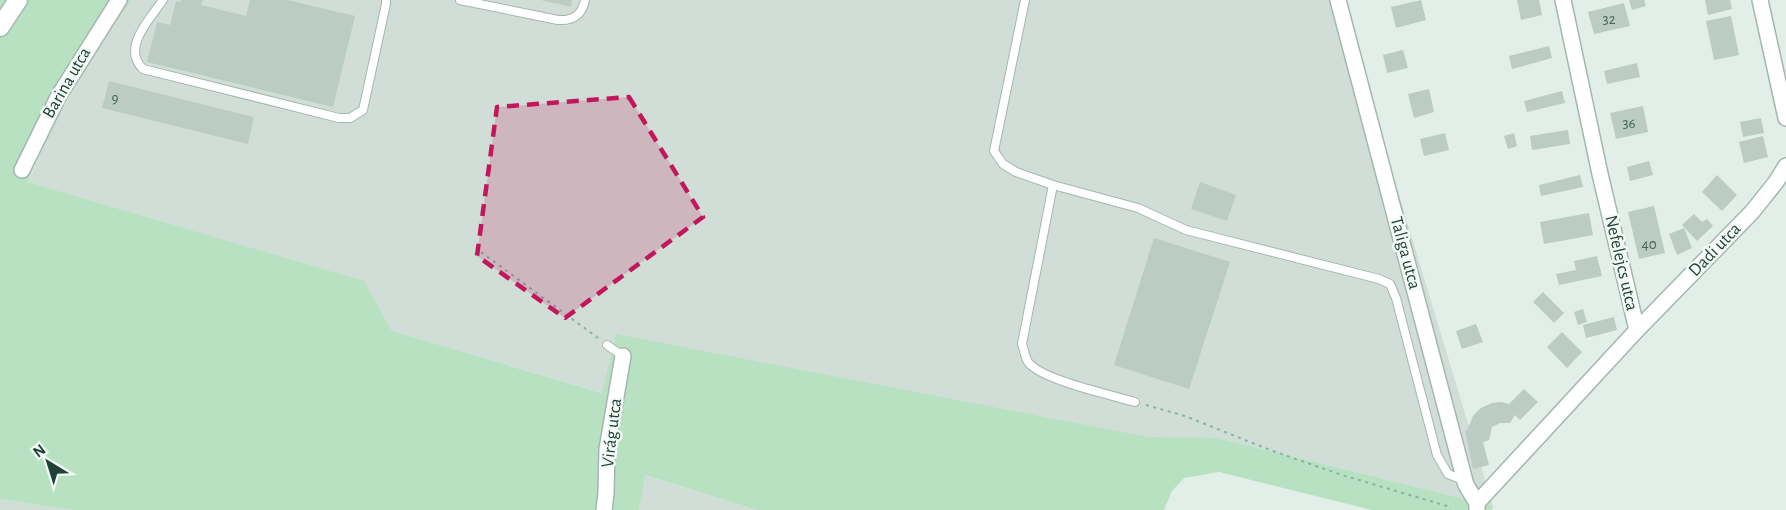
<svg xmlns="http://www.w3.org/2000/svg" width="1786" height="510" font-family="'Alegreya Sans',sans-serif">
  <style>
    .built { fill: #d0ded7 }
    .green { fill: #b8e1c1 }
    .building { fill: #baccc3 }
    .lines { fill: none; stroke-linecap: round; stroke-linejoin: round }
    .lane-casing { stroke: #a4b7af; stroke-width: 10 }
    .street-casing { stroke: #a4b7af; stroke-width: 18 }
    .secondary-casing { stroke: #9fbbaf; stroke-width: 21 }
    .path { stroke: #7fb5a1; stroke-width: 2; stroke-dasharray: 3 4.5; stroke-linecap: butt }
    .lane { stroke: #fff; stroke-width: 8 }
    .street { stroke: #fff; stroke-width: 15 }
    .secondary { stroke: #fff; stroke-width: 18 }
    .marked { fill: #c2185b; fill-opacity: 0.2; stroke: #c2185b; stroke-width: 4.5; stroke-dasharray: 12 8; stroke-linejoin: round }
    .labels { text-anchor: middle; dominant-baseline: central; stroke-width: 5; stroke-linejoin: round; paint-order: stroke }
    .number-label { font-size: 15px; fill: #466459 }
    .street-label { font-size: 18px; fill: #204136; stroke: #f3faf6 }
  </style>
  <rect width="100%" height="100%" fill="#e2eee8"/>
  <g class="built">
    <path d="M131 0H1340L1493 506 1217 438H1148L616 335 603 393 392 331 363 281 28 182 52 126 87 67Z"/>
    <path d="M644 475 757 510H639Z"/>
    <path d="M0 499 74 510H0Z"/>
  </g>
  <path class="green" d="M0 0H131C93 58 51 117 28 182L364 281 392 331 602 393 616 334 1148 437 1217 438 1493 506 1492 510H1372L1219 472 1184 478 1172 491 1164 510H757L645 475 639 510H74L0 499Z"/>
  <g class="building">
    <path d="M181 0H203L201 5 246 16 250 0H287L355 16 333 107 147 62 157 22 170 25 176 1 180 2Z"/>
    <path d="M541 0H572L571 7Z"/>
    <path d="M1421 0 1426 20 1396 28 1391 7Z"/>
    <path d="M1517 0H1539L1542 15 1521 20Z"/>
    <path d="M1629 0H1644L1646 6 1632 10Z"/>
    <path d="M1705 0H1730L1732 9 1708 15Z"/>
    <path d="M1624 3 1630 26 1594 34 1588 12Z"/>
    <path d="M1731 16 1739 55 1714 60 1706 21Z"/>
    <path d="M1549 46 1552 58 1512 69 1509 56Z"/>
    <path d="M1403 50 1408 68 1387 73 1383 55Z"/>
    <path d="M1637 63 1640 77 1607 84 1604 71Z"/>
    <path d="M109 81 254 117 248 144 102 108Z"/>
    <path d="M1429 89 1434 112 1414 118 1408 94Z"/>
    <path d="M1562 91 1565 103 1527 112 1524 101Z"/>
    <path d="M1643 106 1648 132 1616 139 1610 113Z"/>
    <path d="M1761 118 1764 133 1743 137 1740 122Z"/>
    <path d="M1568 130 1570 144 1532 150 1530 136Z"/>
    <path d="M1445 133 1449 150 1424 156 1420 139Z"/>
    <path d="M1514 133 1517 146 1508 149 1504 136Z"/>
    <path d="M1763 136 1768 157 1744 163 1739 142Z"/>
    <path d="M1649 161 1653 175 1630 181 1627 167Z"/>
    <path d="M1580 175 1583 187 1541 196 1539 185Z"/>
    <path d="M1717 175 1737 195 1722 211 1702 192Z"/>
    <path d="M1200 182 1236 195 1227 221 1191 209Z"/>
    <path d="M1654 206 1665 253 1639 259 1628 212Z"/>
    <path d="M1589 213 1593 235 1544 244 1540 222Z"/>
    <path d="M1694 214 1702 222 1707 219 1713 226 1697 241 1682 225Z"/>
    <path d="M1684 228 1692 248 1677 255 1669 234Z"/>
    <path d="M1154 238 1230 262 1189 389 1114 365Z"/>
    <path d="M1597 256 1602 276 1559 285 1556 274 1576 270 1574 261Z"/>
    <path d="M1543 292 1564 313 1554 323 1533 302Z"/>
    <path d="M1583 309 1587 322 1578 325 1574 312Z"/>
    <path d="M1614 317 1617 330 1586 338 1583 325Z"/>
    <path d="M1476 324 1483 342 1462 349 1456 331Z"/>
    <path d="M1562 332 1582 352 1567 368 1547 347Z"/>
    <path d="M1524 389 1538 402 1520 420 1515 415 1510 423H1500L1492 427 1489 440 1483 442 1489 465 1473 469 1465 431 1467 430 1473 416 1481 408 1492 403 1502 402 1509 404Z"/>
  </g>
  <g class="lines">
    <g class="lane-casing">
      <g id="lane">
        <path d="M163 0C150 19 121 48 143 69L339 118H350L363 110 386 4V0"/>
        <path d="M460 0 558 20C573 21 582 15 585 0"/>
        <path d="M1025 0 994 151 1003 164 1016 172 1053 185 1138 208 1186 230 1379 279 1390 284 1396 298 1437 455 1448 474 1458 478 1463 482"/>
        <path d="M1053 185 1022 344C1024 349 1025 357 1028 362 1041 380 1112 395 1135 402"/>
        <path d="M607 345 623 356"/>
      </g>
    </g>
    <g class="street-casing">
      <g id="street">
        <path d="M1338 0 1466 485 1477 503V510"/>
        <path d="M1760 0 1786 118"/>
        <path d="M22 170 58 97 119 0"/>
        <path d="M1637 330 1752 212 1776 182 1786 166"/>
        <path d="M1477 503 1637 330 1600 174 1563 0"/>
        <path d="M604 510 606 493 607 449 623 356"/>
      </g>
    </g>
    <g class="secondary-casing">
      <path id="secondary" d="M0 27 18 0"/>
    </g>
    <g class="path">
      <path d="M481 252 598 338"/>
      <path d="M1146 405 1185 416 1270 450 1342 475 1447 506 1450 510"/>
    </g>
    <use href="#lane" class="lane"/>
    <use href="#street" class="street"/>
    <use href="#secondary" class="secondary"/>
  </g>
  <path class="marked" d="M629 97 703 217 565 318 477 256 497 107Z"/>
  <g class="labels">
    <g class="number-label">
      <text x="1609" y="19">32</text>
      <text x="115" y="98">9</text>
      <text x="1629" y="123">36</text>
      <text x="1649" y="244">40</text>
    </g>
    <g class="street-label">
      <text transform="translate(67 83) rotate(-60)">Barina utca</text>
      <text transform="translate(1715 250) rotate(-46)">Dadi utca</text>
      <text transform="translate(1405 253) rotate(75)">Taliga utca</text>
      <text transform="translate(1621 263) rotate(77)">Nefelejcs utca</text>
      <text transform="translate(612 433) rotate(-83)">Virág utca</text>
    </g>
  </g>
  <g transform="translate(48 462) rotate(322)" stroke="#f3faf6" stroke-width="4.5" paint-order="stroke">
  <path d="M0-4.5L10 22L0 15L-10 22Z" fill="#204136"/>
  <text y="-9" font-size="16" font-weight="bold" text-anchor="middle" fill="#204136">N</text>
  </g>
</svg>
